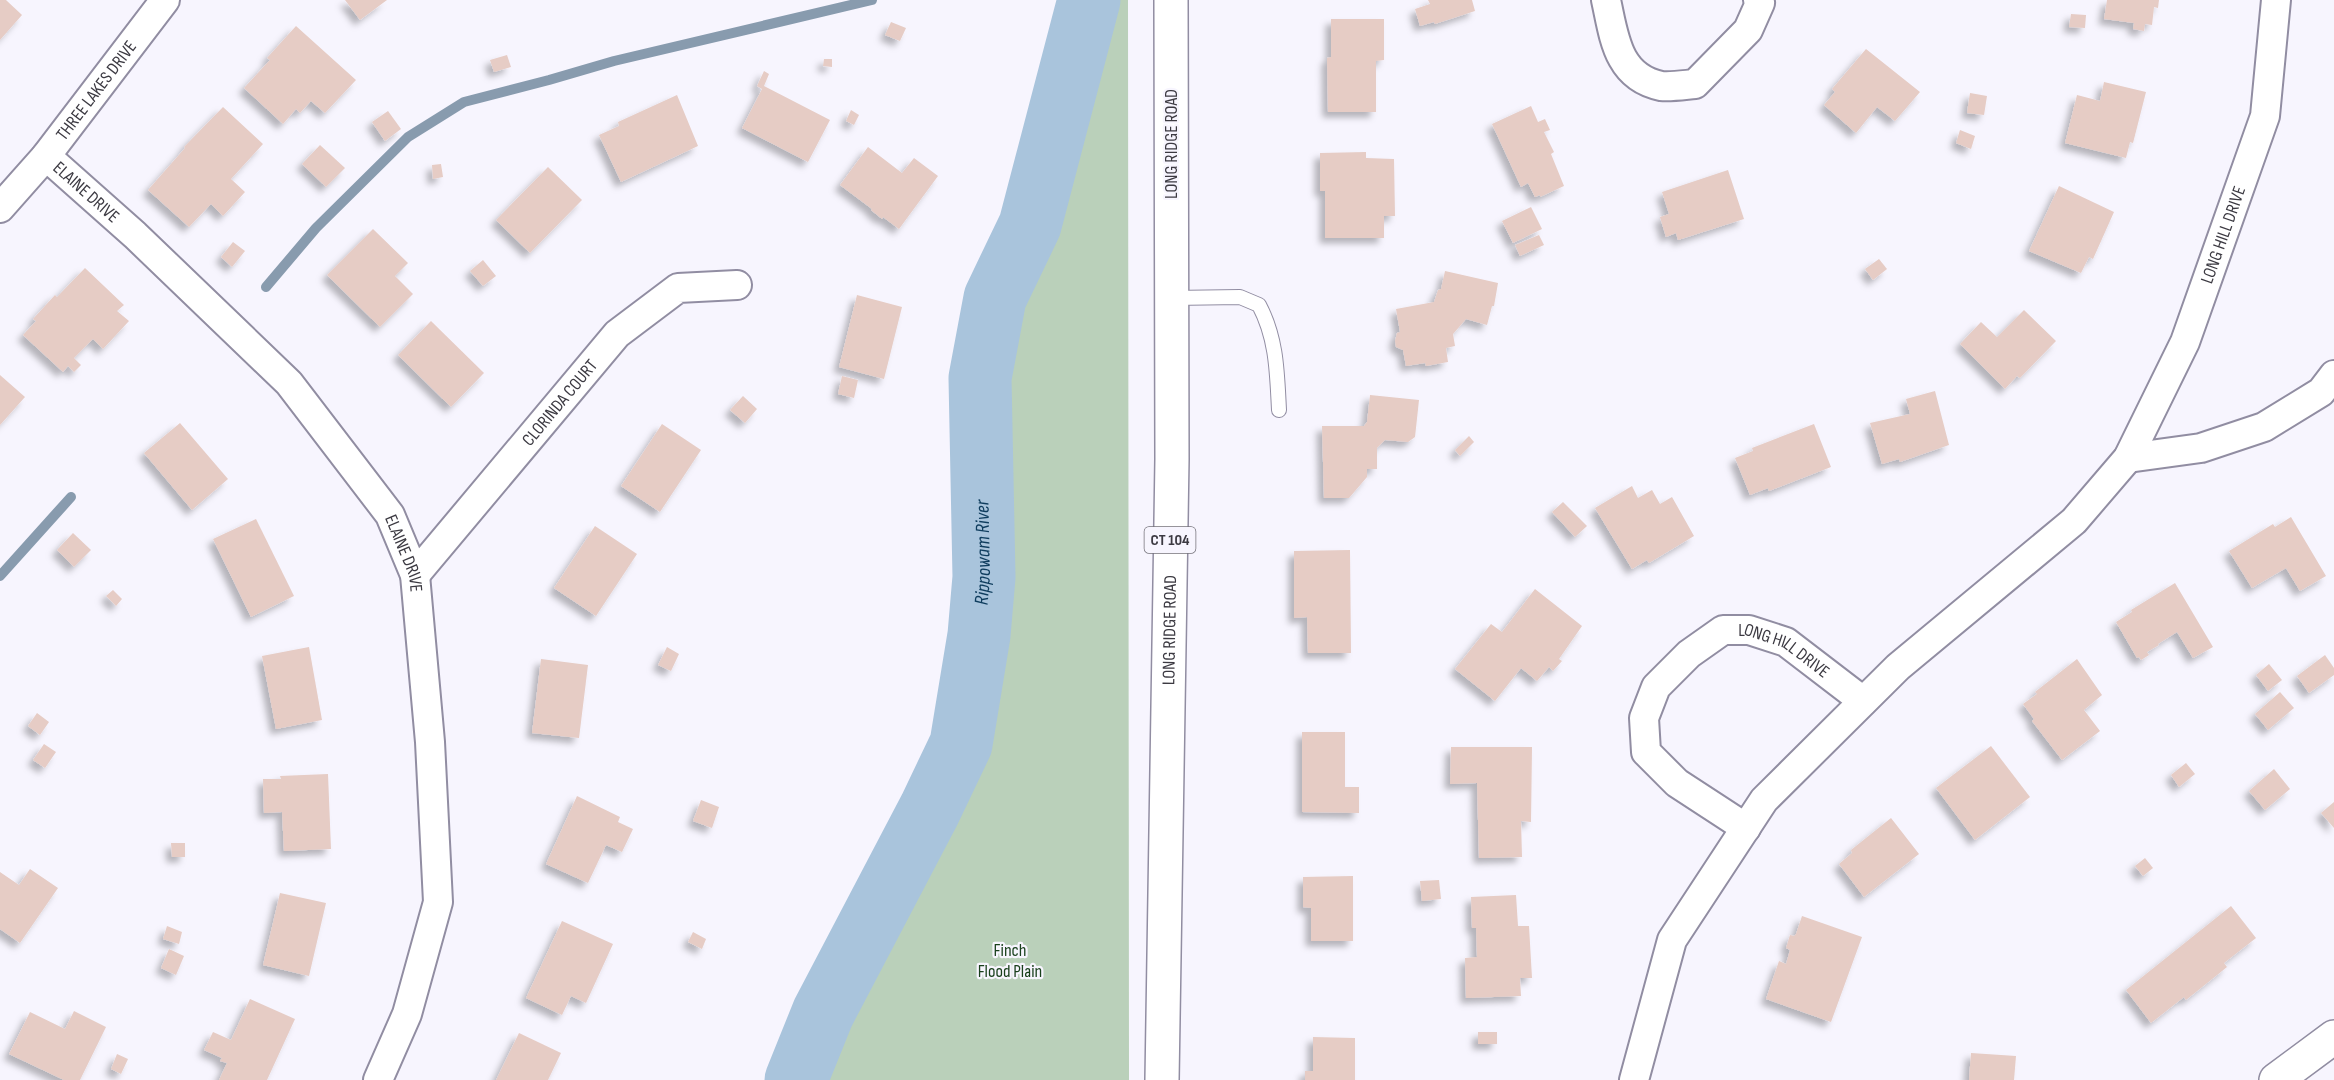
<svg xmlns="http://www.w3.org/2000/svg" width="2334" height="1080" font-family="'Sofia Sans Condensed',sans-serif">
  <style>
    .green { fill: #bad0ba }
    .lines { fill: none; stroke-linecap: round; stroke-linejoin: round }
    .stream { stroke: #889bae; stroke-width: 10 }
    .river { stroke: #a9c4dc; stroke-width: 63 }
    .building { fill: #e6ccc5; filter: url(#shadow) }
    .service-casing { stroke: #918da2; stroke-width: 16 }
    .minor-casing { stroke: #918da2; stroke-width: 32 }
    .secondary-casing { stroke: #918da2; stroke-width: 36 }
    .primary-casing { stroke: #918da2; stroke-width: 36 }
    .service { stroke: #fff; stroke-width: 14 }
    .minor { stroke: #fff; stroke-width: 28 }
    .secondary { stroke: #fff; stroke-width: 33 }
    .primary { stroke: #fff; stroke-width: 33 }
    .labels { text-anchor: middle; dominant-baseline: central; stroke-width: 4.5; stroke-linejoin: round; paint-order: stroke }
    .shield { fill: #f7f5fe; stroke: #74727a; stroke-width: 1.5 }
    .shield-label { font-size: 16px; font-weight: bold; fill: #3c3a42 }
    .street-label { font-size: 18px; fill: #3c3a42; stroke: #f7f5fe }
    .park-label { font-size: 18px; fill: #19401c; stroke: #f7f5fe }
    .water-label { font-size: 20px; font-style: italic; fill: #0f3d5e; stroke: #f7f5fe }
  </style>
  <defs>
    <filter id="shadow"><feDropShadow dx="-5.5" dy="5.5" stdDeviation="3" flood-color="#0004"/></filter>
  </defs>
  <rect width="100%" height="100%" fill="#f7f5fe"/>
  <path class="green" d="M1058 0H1128L1129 1080H818L880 961 958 796 971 728 964 414Z"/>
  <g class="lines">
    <g class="stream">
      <path d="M266 287 316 228 408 137 464 102 549 80 614 61 872 0"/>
      <path d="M0 576 71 497"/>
    </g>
    <path class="river" id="s1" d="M796 1080 823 1013 930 809 961 744 979 635 984 577 980 378 995 298 1030 225 1089 0"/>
  </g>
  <g class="building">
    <path d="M0 0H6L22 15 0 40Z"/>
    <path d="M345 0H387L360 20Z"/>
    <path d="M1428 0H1472L1475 11 1435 24 1434 22 1420 26 1415 9 1430 4Z"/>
    <path d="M2107 0H2159L2158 8 2154 7 2152 25 2145 24 2144 31 2133 29 2134 23 2104 19Z"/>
    <path d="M2071 14 2086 15 2085 28 2069 27Z"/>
    <path d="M1331 19H1384V60L1376 61V112H1328L1327 58 1331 57Z"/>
    <path d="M891 22 906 28 900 41 885 35Z"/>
    <path d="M296 26 356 80 325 113 311 101 300 113 296 109 283 124 244 88 270 60 267 58Z"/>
    <path d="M1866 49 1920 92 1895 121 1877 107 1856 133 1824 105 1835 92 1832 89Z"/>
    <path d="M507 55 511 67 494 72 490 60Z"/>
    <path d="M824 59H832V67L823 66Z"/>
    <path d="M764 71 769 74 764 86 830 120 808 162 742 128 762 89 757 86Z"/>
    <path d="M2104 82 2146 92 2133 143 2130 142 2126 158 2065 143 2077 95 2100 101Z"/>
    <path d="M1970 93 1987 96 1984 115 1967 113Z"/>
    <path d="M677 95 698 146 621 182 599 135 619 126 618 122Z"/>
    <path d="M1531 106 1538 122 1545 119 1550 130 1544 132 1554 152 1551 154 1564 186 1540 197V195L1535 197 1528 183 1521 187 1492 124Z"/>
    <path d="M223 107 263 144 231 179 245 192 223 216 211 204 189 227 148 190 185 148 184 147Z"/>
    <path d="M851 110 859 115 854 125 846 121Z"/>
    <path d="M388 111 401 129 385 141 372 122Z"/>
    <path d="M1960 130 1975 136 1971 149 1956 143Z"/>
    <path d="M320 145 345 168 326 187 302 164Z"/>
    <path d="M868 147 902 173 914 158 938 176 899 229 883 217 882 219 871 210 872 209 840 185Z"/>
    <path d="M1366 152V158L1394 159 1395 216H1384V238H1325V191H1320V153Z"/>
    <path d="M441 164 443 177 433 179 432 165Z"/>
    <path d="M548 167 582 200 530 253 496 220Z"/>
    <path d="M1728 170 1744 219 1678 240 1676 233 1666 237 1660 217 1669 214 1662 192Z"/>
    <path d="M2059 186 2114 212 2093 259 2089 257 2081 273 2029 251Z"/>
    <path d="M1531 207 1542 229 1513 243 1502 221Z"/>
    <path d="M373 229 408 263 395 276 413 294 380 327 327 275Z"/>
    <path d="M1539 235 1544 245 1520 256 1515 245Z"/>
    <path d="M233 242 245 251 232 267 221 257Z"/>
    <path d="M1879 259 1887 269 1873 280 1865 269Z"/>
    <path d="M483 260 496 276 483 286 470 271Z"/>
    <path d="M85 268 124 305 117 311 129 321 103 349 93 339 74 358 81 365 74 372 68 366 63 372 23 335 36 321 33 319 55 295 57 297Z"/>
    <path d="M1445 271 1498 283 1494 306H1492L1487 325 1466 319 1453 334 1455 346 1446 348 1448 362 1426 366 1425 363 1406 366 1403 350 1396 347 1395 341 1397 333 1400 332 1396 309 1434 302 1438 290 1441 289Z"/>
    <path d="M857 295 902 307 884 379 839 367Z"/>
    <path d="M2024 310 2056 341 2020 378 2017 376 2005 389 1960 344 1981 322 1997 337Z"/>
    <path d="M431 321 484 373 451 407 398 355Z"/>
    <path d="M0 375 25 397 0 425Z"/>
    <path d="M842 376 858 380 854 398 838 394Z"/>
    <path d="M1935 391 1949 445 1900 462 1899 459 1882 464 1870 423 1910 414 1906 399Z"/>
    <path d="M1370 395 1419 400 1415 437 1408 442 1385 440 1377 448V469H1367V477L1349 498H1324L1322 426H1364L1367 422Z"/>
    <path d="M743 396 757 409 745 423 730 410Z"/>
    <path d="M180 423 228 479 192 510 144 453Z"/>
    <path d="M662 424 701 450 660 512 621 486Z"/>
    <path d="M1814 424 1831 467 1769 491 1768 488 1750 495 1735 458 1753 451 1752 448Z"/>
    <path d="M1469 436 1474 442 1460 456 1455 450Z"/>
    <path d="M1632 486 1638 498 1652 490 1660 504 1672 497 1694 536 1649 563 1647 560 1632 569 1595 508Z"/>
    <path d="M1563 502 1587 526 1575 537 1552 512Z"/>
    <path d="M2291 517 2326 576 2300 591 2286 568 2252 588 2229 551 2273 524 2275 527Z"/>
    <path d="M256 519 294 596 251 617 213 539Z"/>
    <path d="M595 526 637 554 596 616 554 588Z"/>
    <path d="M73 533 91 550 74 567 57 550Z"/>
    <path d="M1350 550 1351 653H1308L1307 617 1294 618V551Z"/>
    <path d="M2175 583 2213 647 2193 658 2177 632 2158 644 2159 645 2147 652 2149 655 2141 660 2139 657 2137 658 2116 622 2132 612 2131 610Z"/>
    <path d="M1535 589 1582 626 1559 659 1562 661 1553 671 1549 667 1537 681 1521 668 1495 701 1455 669 1491 624 1502 632Z"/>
    <path d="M113 590 122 599 116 606 106 596Z"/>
    <path d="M309 647 322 720 276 729 262 656Z"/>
    <path d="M667 647 679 654 671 671 658 665Z"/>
    <path d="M2325 655 2334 668V675L2309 693 2297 676Z"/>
    <path d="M541 659 588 665 579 738 532 733Z"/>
    <path d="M2077 659 2102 695 2084 710 2100 731 2062 760 2032 721 2034 719 2023 704 2037 694 2035 692Z"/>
    <path d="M2269 664 2282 680 2268 691 2256 675Z"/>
    <path d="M2280 692 2294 708 2268 730 2255 714Z"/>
    <path d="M37 713 49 722 40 735 28 726Z"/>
    <path d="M1302 732H1345V787H1359V813L1302 812Z"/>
    <path d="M44 744 56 752 45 768 33 760Z"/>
    <path d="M1991 746 2030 797 1975 840 1936 788Z"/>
    <path d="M1451 747H1532L1531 822 1521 821 1522 857 1479 858 1477 783 1450 784Z"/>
    <path d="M2186 763 2195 774 2179 787 2171 775Z"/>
    <path d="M2274 769 2290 789 2265 810 2249 791Z"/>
    <path d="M328 774 331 849 284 851 282 812 264 813 263 779H281L280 776Z"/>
    <path d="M577 796 620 817 618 822 633 829 622 852 606 845 588 883 546 864Z"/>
    <path d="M701 800 719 807 712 828 693 821Z"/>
    <path d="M2334 802V828L2321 813Z"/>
    <path d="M1891 818 1919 854 1864 897 1839 864 1852 853 1851 850Z"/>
    <path d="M171 843H185V857H172Z"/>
    <path d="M2145 858 2153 868 2143 876 2135 866Z"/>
    <path d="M30 869 58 888 20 943 0 929V872L19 885Z"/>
    <path d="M1353 876V941H1311V908L1303 907V877Z"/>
    <path d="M1439 880 1441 899 1422 901 1420 881Z"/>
    <path d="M280 893 326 903 309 976 263 965Z"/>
    <path d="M1516 895 1518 926H1529L1532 978H1520L1521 996 1466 998 1465 958 1477 957 1476 928H1472L1471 897Z"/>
    <path d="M2231 906 2256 938 2224 963 2227 967 2186 1000 2184 997 2151 1023 2126 990Z"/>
    <path d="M1802 916 1862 937 1831 1022 1766 999 1779 961 1786 964 1790 950 1786 948 1790 935 1794 936 1796 934Z"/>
    <path d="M562 921 613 944 586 1003 571 996 562 1015 526 998Z"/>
    <path d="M167 926 182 932 179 944 163 939Z"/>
    <path d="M693 932 706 939 702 949 688 942Z"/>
    <path d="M169 949 184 956 176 975 161 968Z"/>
    <path d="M250 999 295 1019 267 1080H219L227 1063 220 1061 222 1058 204 1050 213 1032 231 1040Z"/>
    <path d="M74 1011 106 1027 80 1080H64L9 1054 30 1012 65 1029Z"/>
    <rect x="1478" y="1032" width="19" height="12"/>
    <path d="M519 1033 561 1053 548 1080H496Z"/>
    <path d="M1313 1037 1355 1038V1080H1305V1071H1313Z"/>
    <path d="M1971 1053 2016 1056 2014 1080H1969Z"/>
    <path d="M117 1054 128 1059 121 1074 111 1069Z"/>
  </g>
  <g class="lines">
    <g class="service-casing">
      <path id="service" d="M1172 298 1240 297 1259 305C1277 339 1277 373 1279 410"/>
    </g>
    <g class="minor-casing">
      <g id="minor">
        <path d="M1606 0C1614 36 1617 77 1661 86 1671 87 1684 85 1695 84L1748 30 1760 3 1758 0"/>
        <path id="s2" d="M46 156 135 235 289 383 390 515 415 575 430 742 438 902 407 1014 378 1080"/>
        <path id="s3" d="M0 208 46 156 165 0"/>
        <path d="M2128 458 2201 448 2264 427 2321 392 2334 375"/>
        <path id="s4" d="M415 575 617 334 678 288 737 285"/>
        <path id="s5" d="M1746 828 1677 783 1646 752 1644 718 1656 687 1689 654 1723 630H1749L1786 642 1863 701"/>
        <path id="s6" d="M1634 1080 1672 940 1764 800 1898 667 2074 521 2128 458 2185 342 2265 116 2276 0"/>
      </g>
    </g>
    <g class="secondary-casing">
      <path id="secondary" d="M2276 1080 2334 1037"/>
    </g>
    <g class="primary-casing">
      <g id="primary">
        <path id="s7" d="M1162 1080 1172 459 1171 0"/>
      </g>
    </g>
    <use href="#service" class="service"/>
    <use href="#minor" class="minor"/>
    <use href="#secondary" class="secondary"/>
    <use href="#primary" class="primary"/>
  </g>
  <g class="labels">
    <rect class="shield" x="1144.5" y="527" width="51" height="26" rx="4.5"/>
    <g class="shield-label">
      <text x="1170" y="540">CT 104</text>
    </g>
    <g class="street-label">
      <text stroke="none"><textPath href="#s3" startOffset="152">THREE LAKES DRIVE</textPath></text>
      <text transform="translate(1171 144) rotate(-90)">LONG RIDGE ROAD</text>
      <text stroke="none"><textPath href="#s2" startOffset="54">ELAINE DRIVE</textPath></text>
      <text stroke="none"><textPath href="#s6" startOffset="1056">LONG HILL DRIVE</textPath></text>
      <text stroke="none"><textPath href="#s4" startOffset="225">CLORINDA COURT</textPath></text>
      <text stroke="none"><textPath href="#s2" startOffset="540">ELAINE DRIVE</textPath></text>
      <text stroke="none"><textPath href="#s7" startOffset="450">LONG RIDGE ROAD</textPath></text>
      <text stroke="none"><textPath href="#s5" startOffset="348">LONG HILL DRIVE</textPath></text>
    </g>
    <g class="park-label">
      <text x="1010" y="950">Finch<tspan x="1010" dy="21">Flood Plain</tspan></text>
    </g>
    <g class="water-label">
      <text stroke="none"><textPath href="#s1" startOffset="568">Rippowam River</textPath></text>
    </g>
  </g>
</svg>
